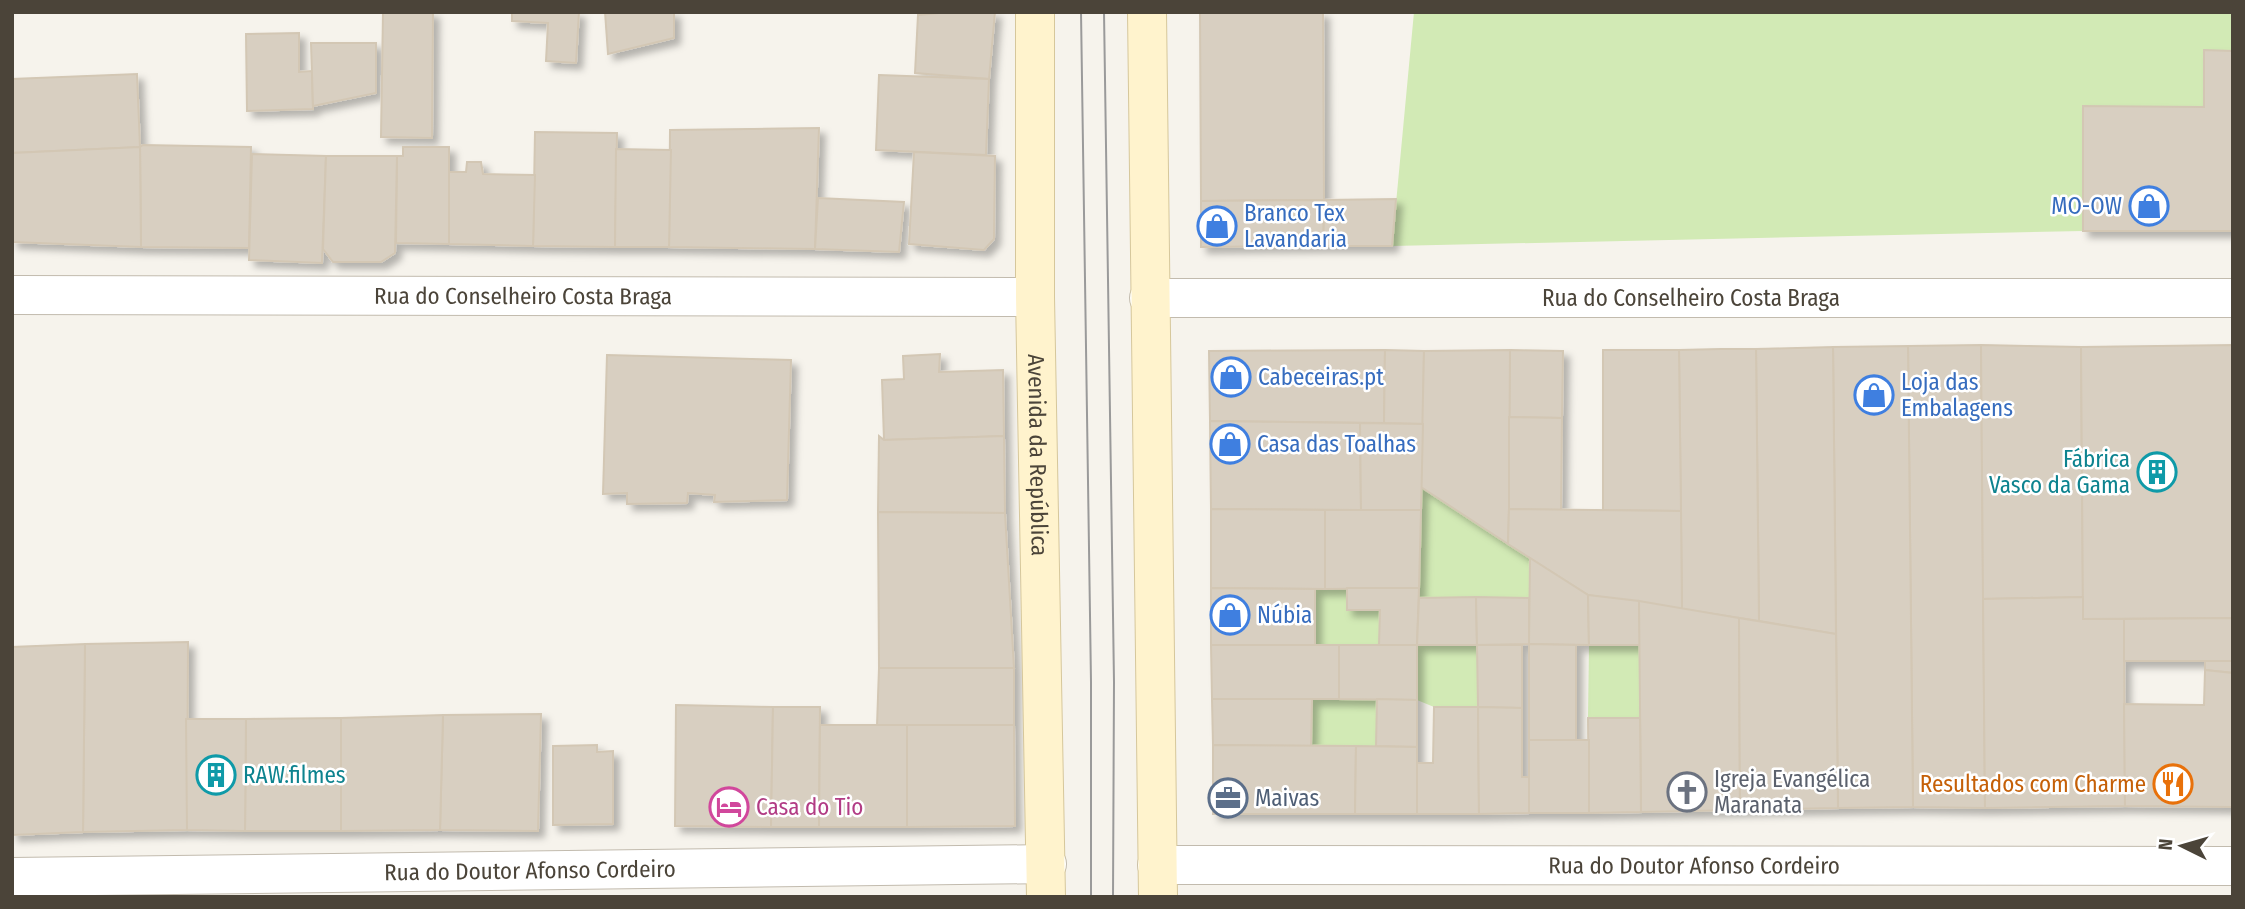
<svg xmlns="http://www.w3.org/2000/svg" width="2245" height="909" font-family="'Fira Sans Condensed',sans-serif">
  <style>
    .green { fill: #d2eab5 }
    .building { fill: #d8cfc1; stroke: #d3c7b4; stroke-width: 2; filter: url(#shadow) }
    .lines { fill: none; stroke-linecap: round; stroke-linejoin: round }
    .street-casing { stroke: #c2bbae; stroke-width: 40 }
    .secondary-casing { stroke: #d6c79b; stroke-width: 40 }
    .street { stroke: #fff; stroke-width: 38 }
    .secondary { stroke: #fff3cd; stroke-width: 38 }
    .tram { stroke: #9a9a9a; stroke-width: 2 }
    .labels { text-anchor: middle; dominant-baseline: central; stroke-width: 5; stroke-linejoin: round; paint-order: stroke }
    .shop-label { font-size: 23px; fill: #366cbe; stroke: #fff; text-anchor: start }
    .street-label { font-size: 23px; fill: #4b4439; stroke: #fff }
    .culture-label { font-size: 23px; fill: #0d838f; stroke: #fff; text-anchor: end }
    .worship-label { font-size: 23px; fill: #5b616d; stroke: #fff; text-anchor: start }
    .food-label { font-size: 23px; fill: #c56008; stroke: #fff; text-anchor: end }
    .service-label { font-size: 23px; fill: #4e5e75; stroke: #fff; text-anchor: start }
    .hotel-label { font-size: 23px; fill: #b23c85; stroke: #fff; text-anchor: start }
  </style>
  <defs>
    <filter id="shadow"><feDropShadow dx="6" dy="6" stdDeviation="3.5" flood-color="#0004"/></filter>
  </defs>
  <rect width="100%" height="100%" fill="#f6f3ec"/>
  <g class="green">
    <path d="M1414 12H2233V51H2204V107L2083 106V231L1392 246Z"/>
    <path d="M1421 487 1530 558 1529 598H1419Z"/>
    <path d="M1347 588V610H1380L1379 645H1315V589Z"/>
    <path d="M1417 645H1477L1478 707H1434L1417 700Z"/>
    <path d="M1589 645H1640V718H1588Z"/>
    <path d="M1312 699H1377L1376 746H1311Z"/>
  </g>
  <g class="building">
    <path d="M383 12H433L432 138 381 137Z"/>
    <path d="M512 12H579L576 63 546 61 548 23 512 21Z"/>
    <path d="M605 12H674V38L608 54Z"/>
    <path d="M949 12H995L989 79 915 73 918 15Z"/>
    <path d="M1200 12H1323L1324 200 1201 201Z"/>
    <path d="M299 33V72L312 71 313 109 247 111 246 34Z"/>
    <path d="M311 43H376V93L313 106Z"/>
    <path d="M2204 50 2233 51V231H2083V106L2204 107Z"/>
    <path d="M137 74 140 147 12 153V79Z"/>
    <path d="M879 75 989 79 986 155 876 150Z"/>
    <path d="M819 128 815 249 669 247 670 130Z"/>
    <path d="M535 132 617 133 615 247 533 246Z"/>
    <path d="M143 145 251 147 249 248 141 247 140 147Z"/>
    <path d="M140 147 141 247 12 242V153Z"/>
    <path d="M403 147H449V244L396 243 397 156H403Z"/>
    <path d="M616 149 671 150 669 247H615Z"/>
    <path d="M914 152 995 156 994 239 984 250 909 244Z"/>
    <path d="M252 154 326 156 322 263 249 260Z"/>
    <path d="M326 156H397L395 253 381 262H333L323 249Z"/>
    <path d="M467 162H481L483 174 535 175 533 246 449 244V172H466Z"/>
    <path d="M818 198 904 202 899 252 815 249Z"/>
    <path d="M1396 199 1392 246H1323L1324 200Z"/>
    <path d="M1324 200 1323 246 1201 247V201Z"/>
    <path d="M1981 345 1985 808 1913 807 1908 346Z"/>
    <path d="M1981 345 2081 347 2083 597 1983 599Z"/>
    <path d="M2233 345V618L2083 619 2081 347Z"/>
    <path d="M1908 346 1913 807 1838 808 1833 347Z"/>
    <path d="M1833 347 1836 634 1759 621 1756 349Z"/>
    <path d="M1721 349H1756L1759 621 1682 609 1679 350Z"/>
    <path d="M1385 350 1384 423 1210 421 1209 351Z"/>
    <path d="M1385 350 1424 351 1423 424 1384 423Z"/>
    <path d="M1510 350 1563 351 1562 418 1509 417Z"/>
    <path d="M1510 350 1509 509 1508 544 1421 487 1424 351Z"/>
    <path d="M1603 350H1679L1681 511 1603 510Z"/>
    <path d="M940 354 939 372 1003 370 1004 436 884 440 882 380 904 379 903 356Z"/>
    <path d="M607 355 791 360 787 500 714 502 715 495 688 493 687 503 627 504V493L603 494Z"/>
    <path d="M1509 417 1562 418 1561 510 1509 509Z"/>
    <path d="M1210 421 1360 423 1361 510 1211 509Z"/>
    <path d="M1360 423 1423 424 1421 510H1361Z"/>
    <path d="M879 436 884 440 1004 436 1005 513 878 512Z"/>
    <path d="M1211 509 1325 510V589L1211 588Z"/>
    <path d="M1509 509 1681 511 1682 609 1588 595 1508 544Z"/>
    <path d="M1325 510H1421L1419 588 1325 589Z"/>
    <path d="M878 512 1005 513 1014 668H879Z"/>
    <path d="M1530 558 1588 595 1589 645 1529 644Z"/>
    <path d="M1211 588 1315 589V645H1211Z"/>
    <path d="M1347 588H1419L1417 645H1379L1380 610H1347Z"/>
    <path d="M1588 595 1639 601 1640 645H1589Z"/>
    <path d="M1476 597 1477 645H1417L1419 598Z"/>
    <path d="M1476 597 1529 598V644L1477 645Z"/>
    <path d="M2083 597V619H2124L2125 806 1985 808 1983 599Z"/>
    <path d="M1639 601 1739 618 1740 810 1641 812Z"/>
    <path d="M1739 618 1836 634 1838 808 1740 810Z"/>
    <path d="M2233 618V661H2124V619Z"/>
    <path d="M188 642 187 830 83 832 85 644Z"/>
    <path d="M85 644 83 832 12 835V647Z"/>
    <path d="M1529 644 1576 645V740H1529Z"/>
    <path d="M1211 645H1339V699H1212Z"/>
    <path d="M1339 645H1417V700L1339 699Z"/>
    <path d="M1477 645H1522V708L1478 707Z"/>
    <path d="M2205 661H2233V673L2205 670Z"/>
    <path d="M879 668H1014V725L877 726Z"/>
    <path d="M2205 670 2233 673V807L2125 806 2124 704 2204 705Z"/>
    <path d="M1212 699H1312L1311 746 1213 745Z"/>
    <path d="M1377 699 1417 700V747L1376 746Z"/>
    <path d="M676 705 773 707 771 827 675 826Z"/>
    <path d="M773 707H820L819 827H771Z"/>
    <path d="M1434 707H1478L1479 814H1417L1416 763H1433Z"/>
    <path d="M1478 707 1522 708V777H1529V813L1479 814Z"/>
    <path d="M541 714 538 831 440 830 443 715Z"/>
    <path d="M443 715 440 830 341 831V718Z"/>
    <path d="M341 718V831H245L246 719Z"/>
    <path d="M1588 718H1640L1641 812 1589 813Z"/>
    <path d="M186 719H246L245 831 187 830Z"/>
    <path d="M820 725H907V827H819Z"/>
    <path d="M907 725H1014L1015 826 907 827Z"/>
    <rect x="1529" y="740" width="60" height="73"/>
    <path d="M597 745V752L613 751V824L553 825V746Z"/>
    <path d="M1213 745 1356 746 1355 814H1213Z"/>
    <path d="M1356 746 1417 747V814H1355Z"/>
  </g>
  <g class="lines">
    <g class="street-casing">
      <g id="street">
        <path id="s1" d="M12 295 1035 297"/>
        <path id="s2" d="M1149 298H2233"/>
        <path id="s3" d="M1157 865 2233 866"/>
        <path id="s4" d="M12 877 1047 864"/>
      </g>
    </g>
    <g class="secondary-casing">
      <g id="secondary">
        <path id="s5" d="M1035 12V297L1046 897"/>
        <path d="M1147 12 1158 897"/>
      </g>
    </g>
    <use href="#street" class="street"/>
    <use href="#secondary" class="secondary"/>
    <g class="tram">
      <path d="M1081 12 1091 682V897"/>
      <path d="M1104 12 1114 682 1113 897"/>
    </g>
  </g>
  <defs>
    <g id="shop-ring" transform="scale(2.0125)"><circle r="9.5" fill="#fff" stroke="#3f7fe0" stroke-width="1.5"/><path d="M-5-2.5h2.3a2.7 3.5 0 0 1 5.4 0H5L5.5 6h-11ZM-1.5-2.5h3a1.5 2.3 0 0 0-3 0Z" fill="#3f7fe0"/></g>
    <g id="building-ring" transform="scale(2.0125)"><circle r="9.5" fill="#fff" stroke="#0f9aa8" stroke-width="1.5"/><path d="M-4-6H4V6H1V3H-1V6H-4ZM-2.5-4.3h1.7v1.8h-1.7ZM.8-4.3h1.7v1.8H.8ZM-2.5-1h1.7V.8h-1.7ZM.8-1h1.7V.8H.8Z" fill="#0f9aa8"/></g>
    <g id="restaurant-ring" transform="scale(2.0125)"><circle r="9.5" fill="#fff" stroke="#e8710a" stroke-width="1.5"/><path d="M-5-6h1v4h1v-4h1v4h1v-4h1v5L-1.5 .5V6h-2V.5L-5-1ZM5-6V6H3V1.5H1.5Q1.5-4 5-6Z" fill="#e8710a"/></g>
    <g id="church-ring" transform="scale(2.0125)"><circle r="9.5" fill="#fff" stroke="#6b7280" stroke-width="1.5"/><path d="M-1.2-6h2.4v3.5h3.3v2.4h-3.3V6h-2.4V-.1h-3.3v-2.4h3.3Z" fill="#6b7280"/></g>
    <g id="office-ring" transform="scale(2.0125)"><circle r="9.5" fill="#fff" stroke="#5c6f8a" stroke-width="1.5"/><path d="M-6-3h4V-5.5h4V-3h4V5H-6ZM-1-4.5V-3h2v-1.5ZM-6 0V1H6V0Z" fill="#5c6f8a"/></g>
    <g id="hotel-ring" transform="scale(2.0125)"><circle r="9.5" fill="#fff" stroke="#d1479c" stroke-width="1.5"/><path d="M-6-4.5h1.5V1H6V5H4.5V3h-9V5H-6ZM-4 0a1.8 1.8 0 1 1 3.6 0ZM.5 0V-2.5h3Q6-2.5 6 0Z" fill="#d1479c"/></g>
  </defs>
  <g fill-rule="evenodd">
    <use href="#shop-ring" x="2149" y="206"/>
    <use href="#shop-ring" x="1217" y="226"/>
    <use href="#shop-ring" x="1231" y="377"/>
    <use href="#shop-ring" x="1874" y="395"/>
    <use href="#shop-ring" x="1230" y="444"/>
    <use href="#building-ring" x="2157" y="472"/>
    <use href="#shop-ring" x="1230" y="615"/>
    <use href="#building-ring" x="216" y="775"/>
    <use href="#restaurant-ring" x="2173" y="784"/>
    <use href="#church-ring" x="1687" y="792"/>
    <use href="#office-ring" x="1228" y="798"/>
    <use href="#hotel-ring" x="729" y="807"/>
  </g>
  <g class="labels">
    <g class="shop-label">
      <text x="2122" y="206" text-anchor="end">MO-OW</text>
      <text x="1244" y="213">Branco Tex<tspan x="1244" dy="26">Lavandaria</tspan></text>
      <text x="1258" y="377">Cabeceiras.pt</text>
      <text x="1901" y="382">Loja das<tspan x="1901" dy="26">Embalagens</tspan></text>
      <text x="1257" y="444">Casa das Toalhas</text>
      <text x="1257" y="615">Núbia</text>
    </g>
    <g class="street-label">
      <text stroke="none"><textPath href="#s1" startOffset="511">Rua do Conselheiro Costa Braga</textPath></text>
      <text stroke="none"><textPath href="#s2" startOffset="542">Rua do Conselheiro Costa Braga</textPath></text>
      <text stroke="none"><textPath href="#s5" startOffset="443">Avenida da República</textPath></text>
      <text stroke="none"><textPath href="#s3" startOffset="537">Rua do Doutor Afonso Cordeiro</textPath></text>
      <text stroke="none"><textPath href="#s4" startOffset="518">Rua do Doutor Afonso Cordeiro</textPath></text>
    </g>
    <g class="culture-label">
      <text x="2130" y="459">Fábrica<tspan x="2130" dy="26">Vasco da Gama</tspan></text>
      <text x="243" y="775" text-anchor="start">RAW.filmes</text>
    </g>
    <g class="worship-label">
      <text x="1714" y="779">Igreja Evangélica<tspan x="1714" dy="26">Maranata</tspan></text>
    </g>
    <g class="food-label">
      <text x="2146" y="784">Resultados com Charme</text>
    </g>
    <g class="service-label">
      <text x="1255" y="798">Maivas</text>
    </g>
    <g class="hotel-label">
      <text x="756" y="807">Casa do Tio</text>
    </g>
  </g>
  <rect width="2245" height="909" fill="none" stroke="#4b4439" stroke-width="28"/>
  <g transform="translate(2182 846) rotate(275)" stroke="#ffffff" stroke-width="5" paint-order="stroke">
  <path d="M0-5L12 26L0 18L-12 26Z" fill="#4b4439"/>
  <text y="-10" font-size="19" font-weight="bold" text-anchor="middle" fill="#4b4439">N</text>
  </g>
</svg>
